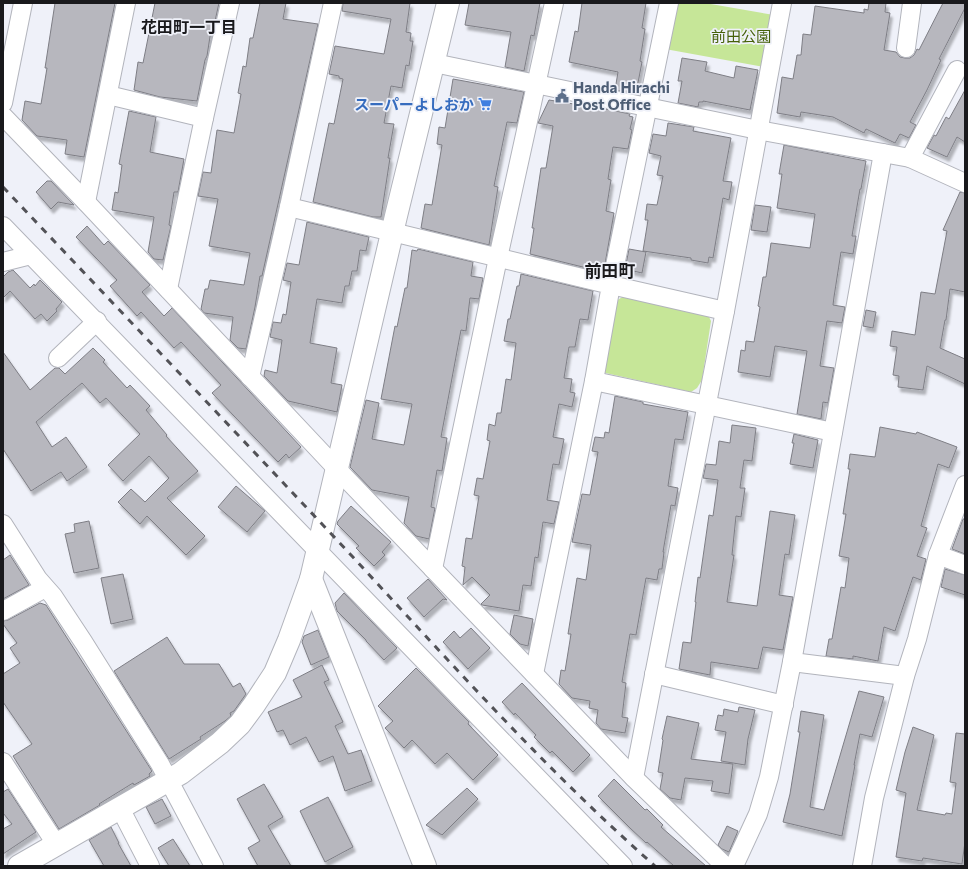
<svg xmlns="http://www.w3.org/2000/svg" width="968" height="869" font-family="Commissioner,'Noto Sans JP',sans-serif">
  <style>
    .green { fill: #c6e698 }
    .building { fill: #b7b7be; stroke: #7e7e85; filter: url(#shadow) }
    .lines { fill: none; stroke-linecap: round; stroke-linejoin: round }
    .minor-casing { stroke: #b2b4bc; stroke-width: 20 }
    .tertiary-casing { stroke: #b2b4bc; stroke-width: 24 }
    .minor { stroke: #fff; stroke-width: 18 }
    .tertiary { stroke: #fff; stroke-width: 22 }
    .rail { stroke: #525257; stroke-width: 3; stroke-dasharray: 7 7; stroke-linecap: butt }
    .labels { text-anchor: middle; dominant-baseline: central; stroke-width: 3.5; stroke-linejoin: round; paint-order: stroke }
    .park-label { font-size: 15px; fill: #466109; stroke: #eff1f9 }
    .service-label { font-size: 15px; font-weight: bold; fill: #4e5e75; stroke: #eff1f9; text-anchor: start }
    .shop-label { font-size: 15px; font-weight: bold; fill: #366cbe; stroke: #eff1f9; text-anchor: end }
    .neighbourhood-label { font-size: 16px; font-weight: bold; fill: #19191c; stroke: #eff1f9 }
    .quarter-label { font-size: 17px; font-weight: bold; fill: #19191c; stroke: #eff1f9 }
  </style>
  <defs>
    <filter id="shadow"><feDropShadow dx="2.5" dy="4.5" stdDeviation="1" flood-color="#0004"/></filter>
  </defs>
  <rect width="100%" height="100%" fill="#eff1f9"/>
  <g class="green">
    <path d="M674 3H705L774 15 764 67 665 49Z"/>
    <path d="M624 296 708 315 711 321 702 380 697 388 691 392 601 372 616 301Z"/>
  </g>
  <g class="building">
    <path d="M55 3H115L84 157 65 154 67 140 37 136 22 120 25 101 41 104 47 68H45Z"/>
    <path d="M155 3H219L213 30H211L207 56 205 60 197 101 160 97 134 90 138 62 143 63Z"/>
    <path d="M260 3H286L283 19 318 24 262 276H260L255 307 246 349 238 348 230 340 233 317 204 313 201 309 205 289H208L210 280 244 285 250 253 209 246 218 199 198 196 203 172 211 173 217 130 234 133 241 94 238 93 243 66 246 67 250 38H253Z"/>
    <path d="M343 3H410L406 32 411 33 410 41H413L409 66 406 65 402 88 391 86 384 123 394 124 388 158H390L381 217H373L313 202 329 123 334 124 343 79 339 78V76L329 74 335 46 384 54 391 19 342 11Z"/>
    <path d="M469 3H540L534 36 531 35 524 71 505 67 511 32 465 25Z"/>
    <path d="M582 3H646L642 28 645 29 640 61 642 62 637 88 633 87 632 93 615 90 618 72 569 62 575 31 578 32Z"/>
    <path d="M869 3H886L885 12 890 13 884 50 896 52 900 57 905 58H910L914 55 917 49 919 50 943 3H965V8L939 59 941 60 927 90 910 122 916 125 909 138 900 134 895 143 866 129 864 133 833 117 801 112 800 117 777 113 782 77 793 79 797 55H801L803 34 811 35 815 6 864 13V9L868 10Z"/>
    <path d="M682 58 707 62 705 71 734 78 736 66 758 70 750 110 703 101V102H699L698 107 678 103 682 81H678Z"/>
    <path d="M453 79 524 92 517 123 507 122 494 186 498 187 489 245 421 228 425 204 432 205 442 145 437 144 439 127 445 128Z"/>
    <path d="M965 90V142L957 137 947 157 927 148 934 135 936 136 946 117 949 119Z"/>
    <path d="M549 100 611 110 630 114 629 116 633 117 630 129 632 130 628 149 613 147 608 179 611 180 606 211 614 213 605 264 601 263 599 271 530 254 534 228H532L541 168H546L553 126 538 123Z"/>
    <path d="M129 111 156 117 150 152 184 159 178 192H174L169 225 171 226 163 260 154 259 148 252 154 217 112 210 115 192 118 193 122 165 119 164Z"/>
    <path d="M668 123 694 127 693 131 731 138 723 181 732 182 729 200 723 198 713 258 709 257 708 263 691 260V258L643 251 648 220H645L647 204 657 205 663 176 657 175 661 156 649 153 653 134 666 136Z"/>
    <path d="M784 145 866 161 861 189H860L852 236H856L853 254 841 252 834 297 833 305 845 307 842 323 827 321 820 366 834 368 828 403 823 402 821 419 797 414 807 351 775 346 770 377 738 372 741 350 745 351 746 341 754 342 760 307 758 306 763 277H766L771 243 810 248 815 214 777 208 782 174H779Z"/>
    <path d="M47 181H51L74 205 58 202 51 209 36 192Z"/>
    <path d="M960 192 965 193V292L950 289 946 320H945L940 348 965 359V384L927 366 923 390 898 387 899 376 893 375 897 347 890 346 892 331 915 335 921 292 935 294 947 231 943 230Z"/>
    <path d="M755 205 771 207 767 232 751 230Z"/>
    <path d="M307 222 369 237 366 251 360 250 357 271H352L349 286H345L342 303 317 299 310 343 337 348 331 383 342 385 337 412 288 401 264 376 265 370 277 373 282 340 270 337 273 322 281 323 283 314 286 315 291 282 283 280 287 263 299 265Z"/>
    <path d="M87 226 104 245 108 241 150 285 142 292 164 316 172 308 301 447 289 458 286 454 278 462 212 393 221 385 181 342 174 348 141 312 137 316 110 286 117 280 76 237Z"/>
    <path d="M418 249 473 262 471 276 483 278 479 299 470 298 466 331 461 330 441 437 447 438 442 471 437 470 431 507 435 508 429 539 416 536 404 523 409 497 372 490 350 467 366 400 379 403 372 439 404 445 412 404 381 399 395 326 397 327 405 288H407L412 250 417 251Z"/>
    <path d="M629 249 646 252 642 273 625 269Z"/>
    <path d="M13 270 30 288 34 284 35 286 40 280 62 302 56 309 57 311 47 321 41 314 35 319 10 291 3 298V277L8 272Z"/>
    <path d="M521 274 593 291 588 320 580 319 575 347H569L564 378 572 379 570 392 575 393 572 407 559 404 553 437 564 439 559 465 553 464 547 500 559 502 554 524 543 522 538 558 535 557 531 586 523 585 519 611 482 605 481 604 490 595 472 577 463 585 465 567 462 566 466 538 472 539 479 496 474 495 477 478 483 479 490 441 487 440 489 424 495 426 497 413H501L506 379 511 380 516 343 504 341 508 319H510L517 286H519Z"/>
    <path d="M866 310 876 312 873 328 863 326Z"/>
    <path d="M93 348 105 360 103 362 127 388 130 385 150 406 146 410 167 435 166 436 198 471 167 498 205 536 186 555 147 516 140 524 118 502 131 489 145 502 169 478 149 456 123 481 108 465 140 434 106 398 100 403 82 383 36 422 52 447 66 437 87 467 67 481 61 472 31 491 3 449V352L30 390 55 368H59L65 374Z"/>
    <path d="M615 396 643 402V404L688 412 683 440 675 439 668 486 678 488 675 506 671 505 663 552H664L662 569H659L657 580 646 578 636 635 630 634 622 682 626 683 622 717 628 718 625 733 601 729 596 723 598 710 589 708 590 701 572 698 559 684 561 670 565 671 571 634H568L577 578 586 580 591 545 572 542 582 494 590 495 598 452 592 451 595 437 604 438 605 432 609 433Z"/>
    <path d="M732 425 756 428 752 461 744 460 740 488H745L741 517 736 516 732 555H734L727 602 757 606 770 511 795 515 789 555 785 554 779 595 793 597 783 650 763 647 758 669 711 662 710 675 679 669 683 642 691 643 696 602H695L698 577 700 578 709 515 713 516 718 480 703 478 706 464 716 465 719 441 730 443Z"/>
    <path d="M880 427 916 434 917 432 957 447 949 468 938 464 921 526 927 528 917 556 926 559 921 580 913 577 895 631 884 627 878 661 853 656V659L826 656 829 639H832L841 587 845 588 849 558 839 556 846 514H843L850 469H848L850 454 875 457Z"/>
    <path d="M794 434 818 440 813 468 790 464 794 443H792Z"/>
    <path d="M236 486 265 511 247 532 218 507Z"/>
    <path d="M351 506 391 542 382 552 385 555 374 566 356 548 359 546 337 524 338 521Z"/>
    <path d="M963 519H965V554L952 549Z"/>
    <path d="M89 521 99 568 74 573 65 534 75 532 74 524Z"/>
    <path d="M10 555 29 585 3 599V560Z"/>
    <path d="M945 569 965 575V595L941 587Z"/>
    <path d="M123 574 133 619 111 624 101 578Z"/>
    <path d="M428 579 447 600 443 599 424 617 407 598Z"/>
    <path d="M344 593 397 648 384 660 366 641V640L337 611 335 603Z"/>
    <path d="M40 603 46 605 152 771 149 774 150 776 134 785 133 783 99 804 100 805 59 829 13 756 32 744 3 702V674L20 663 10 648 17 643 3 624V621L8 620Z"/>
    <path d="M514 615 533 619 528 646 520 644 510 634Z"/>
    <path d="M471 628 490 648 468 669 443 642 454 631 460 638Z"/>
    <path d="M318 630 329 657 311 665 302 642 304 636Z"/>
    <path d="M167 637 184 664H219L233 687 240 683 246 694 234 711 230 713 231 716 225 721 200 737 201 739 169 759 114 671Z"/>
    <path d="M322 665 329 680 324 682 343 722 335 726 348 754 361 750 372 781 345 791 333 756 319 762 306 737 290 745 283 730 277 732 268 712 302 697 293 680Z"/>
    <path d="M416 668 469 722 468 724 498 755 473 780 447 753 435 764 412 740 404 748 385 728 393 721 378 706Z"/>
    <path d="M522 683 590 755 573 772 552 751 550 753 534 737 536 735 515 713 514 715 502 702Z"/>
    <path d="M859 691 884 697 872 737 860 734 854 765H855L842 836 783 822 790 794 800 732H798L801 711 824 715 810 807 824 810Z"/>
    <path d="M739 707 755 710 748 739 745 765 721 761 726 732 715 730 718 715 723 716 724 709 738 712Z"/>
    <path d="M667 716 699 723 691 759 733 764 729 794 711 791 713 781 685 778 681 800 670 798 660 789 663 773 658 772 663 740 662 739Z"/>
    <path d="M913 727 934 735 917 810 945 815 946 813 952 814 956 783 950 782 956 733 965 734V842L962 864 923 858 922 861 896 857 906 793 896 790 905 752Z"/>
    <path d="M614 779 645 810 647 809 663 825 661 827 706 866H674L647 842 646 843 630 828 598 796Z"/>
    <path d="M264 784 283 817 268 826 291 866H258L248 848 260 841 237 799Z"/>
    <path d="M467 788 478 799 442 835 426 825Z"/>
    <path d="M8 789 36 832 3 854V829L12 824 3 813V792Z"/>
    <path d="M328 797 353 847 325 862 300 811Z"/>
    <path d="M162 799 171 816 155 824 146 807Z"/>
    <path d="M727 826 738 831 729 852 722 849 718 845Z"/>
    <path d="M111 827 119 843H118L131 866H104L89 840Z"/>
    <path d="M173 839 190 866H169L158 848Z"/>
  </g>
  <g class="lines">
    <g class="minor-casing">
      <g id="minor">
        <path d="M669 3 611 285 725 311"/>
        <path d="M906 48 912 3"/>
        <path d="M434 63 758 130 910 158 965 183"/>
        <path d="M108 95 204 118"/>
        <path d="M3 103 23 3"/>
        <path d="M3 116 86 202 337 469 534 674 634 778 725 866"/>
        <path d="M910 158 957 70"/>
        <path d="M86 202 126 3"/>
        <path d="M289 207 611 285 594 381 534 674"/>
        <path d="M3 226 623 866"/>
        <path d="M3 262 31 255"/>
        <path d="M168 289 204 118 230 3"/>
        <path d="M58 358 97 321"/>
        <path d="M250 377 289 207 333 3"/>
        <path d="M594 381 833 432"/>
        <path d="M3 524 38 579 53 596 84 643 160 764 214 866"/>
        <path d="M938 555 965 565"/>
        <path d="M433 569 498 258 554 3"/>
        <path d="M3 611 45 588"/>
        <path d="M792 662 905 676"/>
        <path d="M654 674 784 705"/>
        <path d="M3 762 56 844"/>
        <path d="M634 778 725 311 782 3"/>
        <path d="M120 808 150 866"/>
        <path d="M734 866 758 814 769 777 792 662 883 153"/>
        <path d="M862 866 874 798 905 676 917 639 938 555 965 485"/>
      </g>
    </g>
    <g class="tertiary-casing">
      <g id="tertiary">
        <path d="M311 579 425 866"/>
        <path d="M19 866 181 773 220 743 240 724 254 705 275 673 289 640 311 579 396 216 448 3"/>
      </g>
    </g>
    <use href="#minor" class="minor"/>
    <use href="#tertiary" class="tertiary"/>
    <path class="rail" d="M3 187C119 310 236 432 351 555 449 661 546 770 655 866"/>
  </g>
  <defs>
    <g id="civic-bare" transform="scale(1.08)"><path d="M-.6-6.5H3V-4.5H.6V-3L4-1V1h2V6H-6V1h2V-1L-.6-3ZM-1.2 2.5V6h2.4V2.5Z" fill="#5c6f8a" stroke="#eff1f9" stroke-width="2.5" paint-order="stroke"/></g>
    <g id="supermarket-bare" transform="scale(1.08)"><path d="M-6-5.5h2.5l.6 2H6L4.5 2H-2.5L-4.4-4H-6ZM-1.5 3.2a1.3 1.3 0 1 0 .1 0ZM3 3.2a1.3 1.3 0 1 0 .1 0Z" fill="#3f7fe0" stroke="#eff1f9" stroke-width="2.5" paint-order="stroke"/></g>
  </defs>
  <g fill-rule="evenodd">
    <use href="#civic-bare" x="562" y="96"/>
    <use href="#supermarket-bare" x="485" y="104"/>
  </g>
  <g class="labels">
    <g class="park-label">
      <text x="741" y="36">前田公園</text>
    </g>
    <g class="service-label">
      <text x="573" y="87">Handa Hirachi<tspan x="573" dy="17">Post Office</tspan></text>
    </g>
    <g class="shop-label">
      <text x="474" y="104">スーパーよしおか</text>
    </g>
    <g class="neighbourhood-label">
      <text x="189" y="26">花田町一丁目</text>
    </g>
    <g class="quarter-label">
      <text x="610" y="270">前田町</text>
    </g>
  </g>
  <rect width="968" height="869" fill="none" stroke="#19191c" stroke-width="8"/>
</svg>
